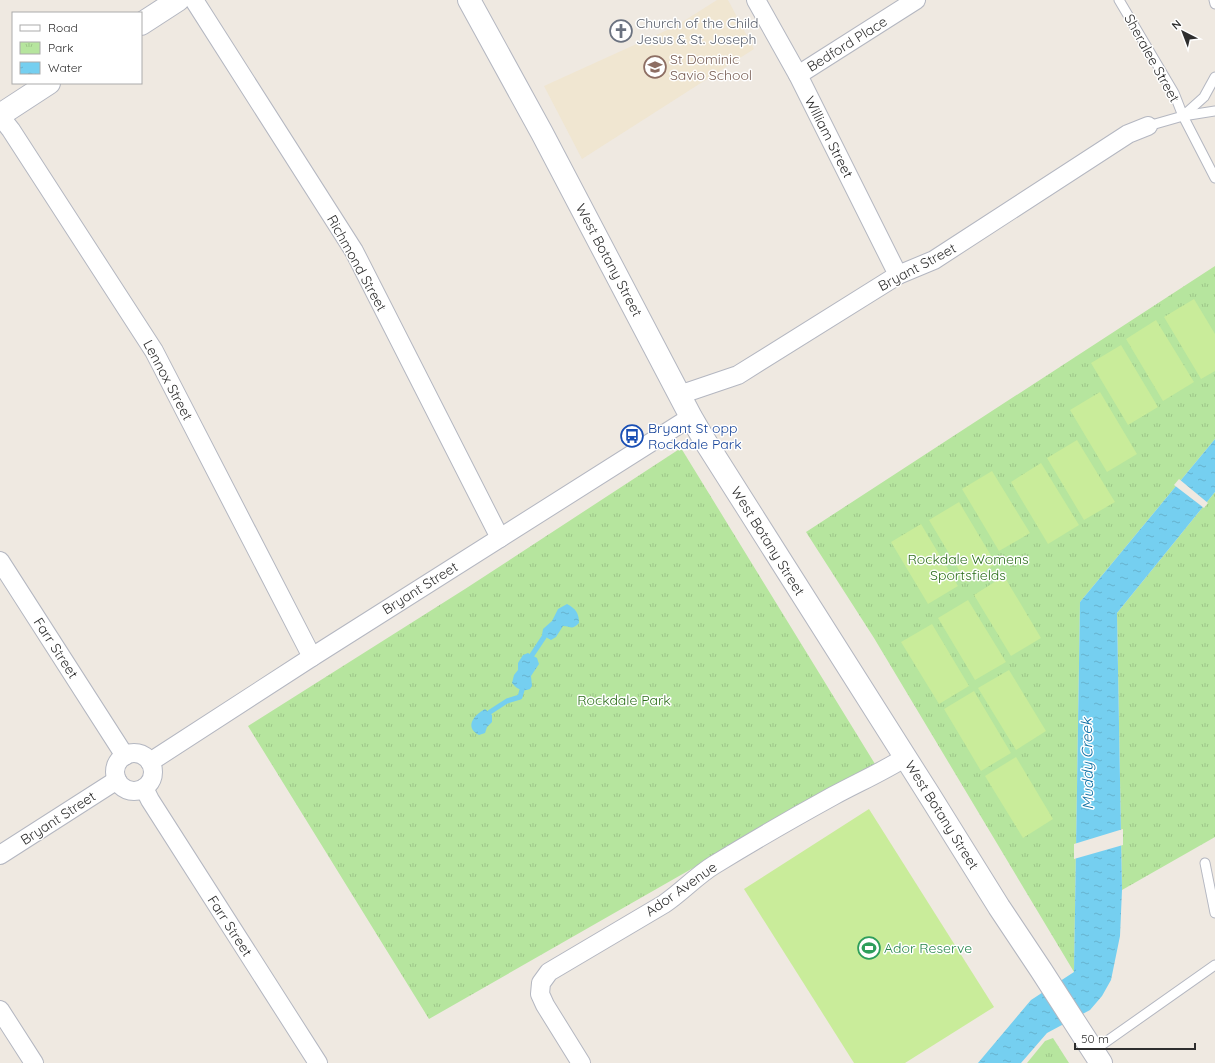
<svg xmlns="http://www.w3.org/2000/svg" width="1215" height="1063" font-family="Quicksand,sans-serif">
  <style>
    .education { fill: #f0e6d1 }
    .park { fill: url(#park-tufts) }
    .pitch { fill: #c9ec9a }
    .water { fill: url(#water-ripples) }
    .pier { fill: #efe9e1 }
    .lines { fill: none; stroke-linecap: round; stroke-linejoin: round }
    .stream { stroke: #75cff0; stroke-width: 5 }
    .lane-casing { stroke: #b4b7c1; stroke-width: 11 }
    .street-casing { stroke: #b4b7c1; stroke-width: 20 }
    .secondary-casing { stroke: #b4b7c1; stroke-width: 24 }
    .lane { stroke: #fff; stroke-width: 9 }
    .street { stroke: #fff; stroke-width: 18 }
    .secondary { stroke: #fff; stroke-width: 22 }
    .labels { text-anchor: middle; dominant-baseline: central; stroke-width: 3; stroke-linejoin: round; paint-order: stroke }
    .worship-label { font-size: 14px; fill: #5b616d; stroke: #fff; text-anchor: start }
    .street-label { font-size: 14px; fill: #2e2e2e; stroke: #fff }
    .education-label { font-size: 14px; fill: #785e54; stroke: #fff; text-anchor: start }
    .transit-label { font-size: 14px; fill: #164399; stroke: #fff; text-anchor: start }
    .park-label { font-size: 14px; fill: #2c6e1b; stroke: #fff }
    .leisure-label { font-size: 14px; fill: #27864d; stroke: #fff; text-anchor: start }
    .water-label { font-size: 15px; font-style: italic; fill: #0d6fa3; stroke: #fff }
  </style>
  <defs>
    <pattern id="park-tufts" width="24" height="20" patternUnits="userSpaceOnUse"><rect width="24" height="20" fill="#b6e59e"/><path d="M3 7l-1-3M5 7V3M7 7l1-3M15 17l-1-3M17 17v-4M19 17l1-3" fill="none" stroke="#9dc588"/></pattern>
    <pattern id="water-ripples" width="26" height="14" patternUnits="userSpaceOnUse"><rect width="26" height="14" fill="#75cff0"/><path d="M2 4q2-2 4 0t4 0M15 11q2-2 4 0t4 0" fill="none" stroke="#66b2ce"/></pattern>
  </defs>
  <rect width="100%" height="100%" fill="#efe9e1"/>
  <path class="education" d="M717 0H728L754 49 582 159 544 86 676 26Z"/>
  <g class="park">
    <path d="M1215 266V439L1080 602 1074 972 874 638 806 532Z"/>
    <path d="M681 448 875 764 429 1019 248 726 465 589Z"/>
    <path d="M1215 492V837L1122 890 1117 613Z"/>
    <path d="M1053 1038 1069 1063H1027L1045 1041Z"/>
  </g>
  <g class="pitch">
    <path d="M1194 299 1215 334V371L1201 379 1164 317Z"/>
    <path d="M1156 320 1194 382 1163 401 1126 339Z"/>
    <path d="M1121 345 1158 407 1128 425 1091 363Z"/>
    <path d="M1100 392 1137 454 1107 472 1070 410Z"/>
    <path d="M1077 440 1115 502 1084 520 1047 458Z"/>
    <path d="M1041 463 1079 525 1048 544 1011 482Z"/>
    <path d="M992 471 1030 533 999 551 962 489Z"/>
    <path d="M959 502 996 564 966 582 929 520Z"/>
    <path d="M921 524 958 586 928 604 891 542Z"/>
    <path d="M1004 576 1041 638 1011 656 974 595Z"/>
    <path d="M968 600 1006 662 975 680 938 618Z"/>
    <path d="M932 624 969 686 939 704 901 642Z"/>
    <path d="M1009 670 1046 731 1016 750 978 688Z"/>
    <path d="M974 691 1011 753 981 771 944 709Z"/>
    <path d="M1016 757 1053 819 1023 838 985 776Z"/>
    <path d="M869 809 994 1007 905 1063H854L744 889Z"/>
  </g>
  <g class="water">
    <path d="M1215 439V492L1117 613 1122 890 1120 936 1111 980 1102 996 1090 1010 1047 1033 1021 1063H978L1031 1000 1074 972 1080 602Z"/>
    <path d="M567 604C576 609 579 613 579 623 571 631 571 626 563 626L556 637 551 640 542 635 543 629 552 621 558 609Z"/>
    <path d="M528 653 537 658 539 664 531 676 532 686 530 689C522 692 517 689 512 683L514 675 518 670V663L523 655Z"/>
    <path d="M485 709 492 715V722L487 727 485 733 479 735C464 727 474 715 485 709Z"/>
  </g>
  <g class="pier">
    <path d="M1179 479 1208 503 1204 508 1174 485Z"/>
    <path d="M1123 829V845L1074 859V844Z"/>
  </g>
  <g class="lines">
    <g class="stream">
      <path d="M532 655 544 637"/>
      <path d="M490 712 507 701 520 697 522 690"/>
    </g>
    <g class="lane-casing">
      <g id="lane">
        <path d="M1119 0 1174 93 1183 116 1215 178"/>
        <path d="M1214 0 1215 4"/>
        <path d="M1184 115 1204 97 1215 77"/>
        <path d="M1148 126 1183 116 1215 111"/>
        <path d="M1205 863 1215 913"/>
        <path d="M1093 1051 1215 965"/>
      </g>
    </g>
    <g class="street-casing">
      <g id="street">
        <path d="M194 0 354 251 500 538"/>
        <path d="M756 0 798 75 898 275"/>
        <path d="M798 75 916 0"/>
        <path d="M0 116 11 130 154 351 312 657"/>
        <path d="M679 395 738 375 898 275 934 260 1128 134 1148 126"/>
        <path d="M0 561 125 756"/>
        <circle cx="134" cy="772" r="19"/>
        <path d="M150 762 312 657 691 417"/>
        <path d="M144 788 150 800 318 1063"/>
        <path d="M0 855 117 780"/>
        <path d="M0 1010 34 1063"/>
        <path d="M581 1063 545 1005 540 994 541 983 549 972 664 904C682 892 696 876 714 865 753 841 793 818 833 796 857 783 882 772 906 757"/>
      </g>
    </g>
    <g class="secondary-casing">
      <g id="secondary">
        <path d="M469 0 542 133 691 417 705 441 928 793 999 907 1041 970 1101 1063"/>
        <path d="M141 24 178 0"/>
        <path d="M0 115 49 83"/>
      </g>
    </g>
    <use href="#lane" class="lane"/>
    <use href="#street" class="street"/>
    <use href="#secondary" class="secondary"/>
  </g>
  <defs>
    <g id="church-ring" transform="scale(1.15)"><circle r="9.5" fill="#fff" stroke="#6b7280" stroke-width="1.5"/><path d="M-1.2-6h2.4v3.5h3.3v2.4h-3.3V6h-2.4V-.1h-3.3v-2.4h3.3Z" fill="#6b7280"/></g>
    <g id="school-ring" transform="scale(1.15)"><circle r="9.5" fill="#fff" stroke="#8d6e63" stroke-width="1.5"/><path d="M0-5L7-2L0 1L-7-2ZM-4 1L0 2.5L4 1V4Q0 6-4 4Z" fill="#8d6e63"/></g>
    <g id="bus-ring" transform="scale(1.15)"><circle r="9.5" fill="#fff" stroke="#1a4fb4" stroke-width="1.5"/><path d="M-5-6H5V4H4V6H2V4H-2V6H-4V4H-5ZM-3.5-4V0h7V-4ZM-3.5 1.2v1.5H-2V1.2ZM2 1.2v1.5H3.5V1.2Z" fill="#1a4fb4"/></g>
    <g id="stadium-ring" transform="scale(1.15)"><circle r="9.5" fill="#fff" stroke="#2e9e5b" stroke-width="1.5"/><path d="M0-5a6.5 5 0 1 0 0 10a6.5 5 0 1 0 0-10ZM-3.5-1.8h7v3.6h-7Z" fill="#2e9e5b"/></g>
  </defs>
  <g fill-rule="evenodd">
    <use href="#church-ring" x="621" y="31"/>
    <use href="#school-ring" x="655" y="67"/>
    <use href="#bus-ring" x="632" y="436"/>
    <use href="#stadium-ring" x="869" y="948"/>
  </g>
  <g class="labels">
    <g class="worship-label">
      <text x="636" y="23">Church of the Child<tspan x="636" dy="16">Jesus &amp; St. Joseph</tspan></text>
    </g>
    <g class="street-label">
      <text transform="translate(847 44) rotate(-32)">Bedford Place</text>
      <text transform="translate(1152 58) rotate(61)">Sheralee Street</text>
      <text transform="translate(829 137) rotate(63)">William Street</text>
      <text transform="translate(609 260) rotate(62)">West Botany Street</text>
      <text transform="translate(357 263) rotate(61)">Richmond Street</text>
      <text transform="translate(917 267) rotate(-28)">Bryant Street</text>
      <text transform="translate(168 380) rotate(62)">Lennox Street</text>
      <text transform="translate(768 541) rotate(58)">West Botany Street</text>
      <text transform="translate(420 588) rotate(-32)">Bryant Street</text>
      <text transform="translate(56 648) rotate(57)">Farr Street</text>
      <text transform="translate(942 815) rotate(58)">West Botany Street</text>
      <text transform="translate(58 818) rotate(-33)">Bryant Street</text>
      <text transform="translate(681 889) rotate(-35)">Ador Avenue</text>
      <text transform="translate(230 926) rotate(57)">Farr Street</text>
    </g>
    <g class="education-label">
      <text x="670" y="59">St Dominic<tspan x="670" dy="16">Savio School</tspan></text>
    </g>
    <g class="transit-label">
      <text x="648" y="428">Bryant St opp<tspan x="648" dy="16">Rockdale Park</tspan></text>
    </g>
    <g class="park-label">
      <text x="968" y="559">Rockdale Womens<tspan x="968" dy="16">Sportsfields</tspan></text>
      <text x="624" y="700">Rockdale Park</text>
    </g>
    <g class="leisure-label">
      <text x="884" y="948">Ador Reserve</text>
    </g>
    <g class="water-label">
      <text transform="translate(1087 764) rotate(-91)">Muddy Creek</text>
    </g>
  </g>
  <rect x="12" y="12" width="130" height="72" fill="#ffffff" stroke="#ababab"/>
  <rect x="20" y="25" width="20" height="6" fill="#ffffff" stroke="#ababab"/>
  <text x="48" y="32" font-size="12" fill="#2e2e2e">Road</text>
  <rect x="20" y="42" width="20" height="12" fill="url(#park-tufts)" stroke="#ababab"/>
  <text x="48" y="52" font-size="12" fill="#2e2e2e">Park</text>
  <rect x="20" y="62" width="20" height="12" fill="url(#water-ripples)" stroke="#ababab"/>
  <text x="48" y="72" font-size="12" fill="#2e2e2e">Water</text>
  <g transform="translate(1183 32) rotate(318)" stroke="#ffffff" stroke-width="3" paint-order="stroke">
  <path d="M0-3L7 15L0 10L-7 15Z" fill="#2e2e2e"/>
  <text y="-6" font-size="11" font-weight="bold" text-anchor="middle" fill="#2e2e2e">N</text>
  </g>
  <path d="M1075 1043v6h120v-6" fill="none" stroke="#2e2e2e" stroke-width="2"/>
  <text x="1081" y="1043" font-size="12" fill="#2e2e2e" stroke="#ffffff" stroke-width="3" paint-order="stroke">50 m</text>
</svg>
